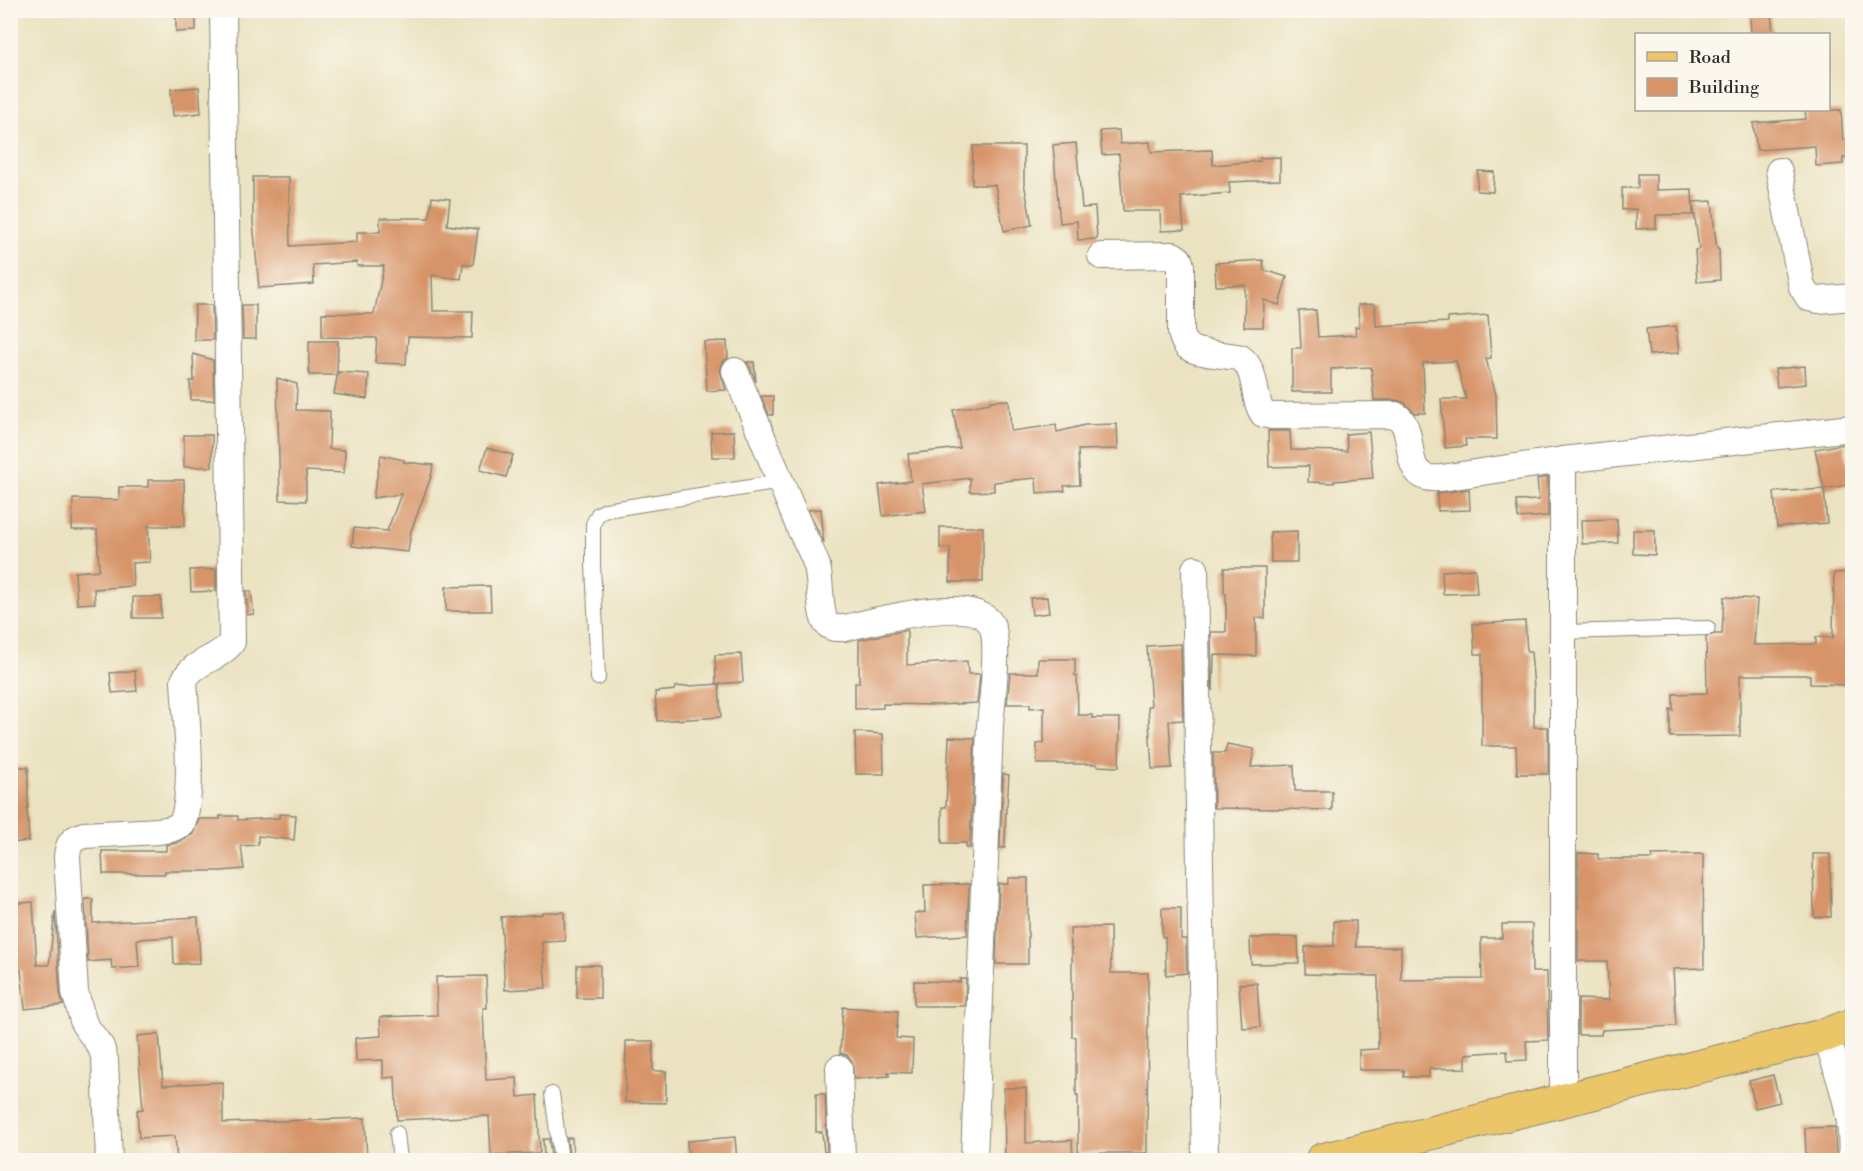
<svg xmlns="http://www.w3.org/2000/svg" width="1863" height="1171" font-family="'Libre Bodoni',serif">
  <style>
    .building { fill: #d79469 }
    .lines { fill: none; stroke-linecap: round; stroke-linejoin: round }
    .lane-casing { stroke: #8a8676; stroke-width: 16 }
    .street-casing { stroke: #8a8676; stroke-width: 28 }
    .primary-casing { stroke: #8a8676; stroke-width: 35 }
    .lane { stroke: #fff; stroke-width: 14 }
    .street { stroke: #fff; stroke-width: 26 }
    .primary { stroke: #ebc669; stroke-width: 33 }
  </style>
  <rect width="100%" height="100%" fill="#fbf7ec"/>
  <filter id="ink" filterUnits="userSpaceOnUse"><feTurbulence type="fractalNoise" baseFrequency=".0167" numOctaves="2"/><feDisplacementMap in="SourceGraphic" scale="12" xChannelSelector="R" yChannelSelector="G"/><feConvolveMatrix kernelMatrix="1 2 1 2 8 2 1 2 1" color-interpolation-filters="sRGB"/></filter>
  <filter id="wash" filterUnits="userSpaceOnUse"><feTurbulence type="fractalNoise" baseFrequency=".008" numOctaves="4" result="noise"/><feDisplacementMap in="SourceGraphic" scale="24" xChannelSelector="R" yChannelSelector="G"/><feGaussianBlur stdDeviation="1.35" result="paint"/><feColorMatrix in="noise" values="0 0 0 0 0 0 0 0 0 0 0 0 0 0 0 0 0 1.4 0 .05"/><feComposite in="paint" operator="in"/></filter>
  <g filter="url(#wash)">
    <rect width="100%" height="100%" fill="#eae2c0"/>
    <g id="blocks">
      <g class="building">
        <path d="M176 10H196V31L176 32Z"/>
        <path d="M1771 13 1773 34H1751L1750 15Z"/>
        <path d="M199 87 201 113 173 116 171 89Z"/>
        <path d="M1805 110H1841L1843 140H1852V158H1843V164L1816 166 1815 146 1757 150 1753 123 1806 119Z"/>
        <path d="M1119 130 1120 144 1150 142 1151 152 1212 150 1213 165 1260 161V158L1280 157V180L1229 182 1230 193 1181 197 1184 230 1161 231 1160 211H1123L1119 154 1102 155 1100 131Z"/>
        <path d="M1076 143 1082 208 1095 207 1097 239 1078 240 1077 221 1060 223 1053 145Z"/>
        <path d="M973 146H1024V183L1032 225 1004 231 995 185H972Z"/>
        <path d="M1478 171 1494 172 1493 192 1477 191Z"/>
        <path d="M1638 174H1656V190L1692 189 1693 215H1656V228L1636 229V209L1622 210V188H1638Z"/>
        <path d="M253 177H289L290 246 357 242V232H380V218H429L432 197 450 199 447 225 478 229 473 265 463 264 461 279 432 275 433 311H473L472 338 408 337 406 364 375 363 377 338 322 337V313L374 314 384 266H357V262L313 265 314 284 259 288 253 222Z"/>
        <path d="M1712 201 1714 225 1717 249H1719L1720 280 1697 282 1695 250 1699 249 1693 202Z"/>
        <path d="M1263 260 1264 270 1287 277 1279 305 1264 300 1263 327H1244L1245 285 1216 286 1215 263Z"/>
        <path d="M1375 304 1376 326 1448 322V318L1488 315 1491 358 1486 359 1496 395 1497 439H1465L1466 446 1445 448 1441 399H1466L1456 361 1423 363 1425 413H1414L1405 403 1396 400H1374L1371 367 1331 369V392H1292V348H1301L1299 311 1316 310 1318 337 1356 335 1355 327H1359L1358 305Z"/>
        <path d="M195 305H212L213 340H194Z"/>
        <path d="M242 305H256V339H243Z"/>
        <path d="M1676 326 1679 353 1649 355 1646 329Z"/>
        <path d="M309 341H338L337 375H309Z"/>
        <path d="M727 341 728 358 723 362 720 370 726 390 707 391 704 342Z"/>
        <path d="M193 354 213 360 214 400H191L190 381H194Z"/>
        <path d="M746 362H754L756 382 749 365Z"/>
        <path d="M1805 366 1806 384 1777 387 1775 369Z"/>
        <path d="M338 372 369 374 367 399 334 394Z"/>
        <path d="M277 378 297 384 296 410 330 411 329 449 345 450 344 473 306 471V501L280 500Z"/>
        <path d="M761 396H773V415H769Z"/>
        <path d="M1009 400 1011 431 1056 425 1057 432 1085 425 1117 424 1118 449 1078 450 1080 485 1064 486 1065 491 1037 493 1036 478 994 482V491L970 492V478L922 484 926 511 883 516 879 485 911 481 908 454 960 448 953 410 990 403V401Z"/>
        <path d="M734 431 735 457H712L711 432Z"/>
        <path d="M1268 431H1290L1291 450 1347 451 1346 434 1369 432 1373 478 1334 481V483L1308 482 1309 466 1269 467Z"/>
        <rect x="184" y="435" width="28" height="32"/>
        <path d="M1844 444 1852 484 1824 489 1827 523 1777 527 1774 492 1824 489 1815 449Z"/>
        <path d="M487 448 513 455 506 477 480 470Z"/>
        <path d="M381 455 404 460V462L433 465 431 477 411 531 408 552 352 546 354 528 387 531 401 494 373 498Z"/>
        <path d="M1548 477V516L1518 518 1516 501 1539 500 1537 479Z"/>
        <path d="M148 480H184L185 526H148L150 562 132 563 133 586 94 589 95 603 77 604 75 572 99 570 97 530H72L73 499 119 500V487H148Z"/>
        <path d="M1469 489 1470 510 1438 511 1437 493Z"/>
        <path d="M821 509 824 543 808 510Z"/>
        <path d="M1617 519 1618 543 1582 544 1581 520Z"/>
        <path d="M940 527H983V582H950V548H940Z"/>
        <path d="M1633 530H1655V555L1633 554Z"/>
        <path d="M1297 531V562H1271L1270 532Z"/>
        <path d="M1224 568H1265V618H1256V656L1214 655 1213 690H1212L1211 632H1226V593H1224Z"/>
        <path d="M216 569V591L191 592 190 570Z"/>
        <path d="M1475 569 1477 593 1443 594 1442 571Z"/>
        <path d="M1852 572V685L1810 684V675H1740V736L1670 737V709L1673 710V694L1707 693 1706 637 1714 634H1722L1724 597 1757 599 1754 645 1816 644V637L1833 638 1834 573Z"/>
        <path d="M490 586 491 611H446V587Z"/>
        <path d="M246 591H251L254 614 247 615Z"/>
        <rect x="133" y="597" width="28" height="21"/>
        <path d="M1047 597 1049 613 1032 615 1030 598Z"/>
        <path d="M1525 621 1527 652H1531L1534 688V727H1548V774H1517L1516 746H1482V654H1475L1473 624Z"/>
        <path d="M907 630V665L967 661 968 674H980L977 703 938 705 883 704V708L855 709V683H859V640Z"/>
        <path d="M1181 644 1183 720 1169 721 1172 768 1152 769 1148 706H1151L1147 646Z"/>
        <path d="M741 654 743 682 716 684 715 655Z"/>
        <path d="M1038 659H1075V676H1077L1078 715H1092V718H1120L1119 767 1097 766V764H1037V744L1044 743V707L1030 708V704H1007L1010 673H1038Z"/>
        <path d="M135 671 137 691 112 693 110 673Z"/>
        <path d="M719 684 721 717 657 721 655 692 675 690V687Z"/>
        <path d="M855 732 883 734 884 774H856Z"/>
        <path d="M949 737 975 738 970 848H966V843H942V807H946Z"/>
        <path d="M1227 744 1254 749 1251 767 1294 765 1295 791H1332V810L1214 808 1213 753H1225Z"/>
        <path d="M10 767H28V808H27L29 841 10 843Z"/>
        <path d="M1003 774 1009 775 1007 806H1006L1005 848H1000Z"/>
        <path d="M279 814 296 815 294 840 258 836V845L241 846 244 869 221 871H165V874H103L102 851H166V845L177 843 193 834 199 819H220V816H238V820L279 818Z"/>
        <path d="M1578 853 1598 854V859H1652V855L1703 854 1704 968 1673 969 1676 1026 1602 1030 1601 1035H1578V999L1609 1000 1607 961H1578Z"/>
        <path d="M1813 854H1830L1831 917H1814Z"/>
        <path d="M1009 878H1028V964H996L999 884H1009Z"/>
        <path d="M969 884 967 935 917 938 915 913 925 912 924 885Z"/>
        <path d="M85 899H93V923L198 917 200 963 174 964 173 937 137 939 139 967 112 969 111 960 88 962Z"/>
        <path d="M33 902 37 965H49L55 911 60 993 63 1005 25 1009 21 970H10V904Z"/>
        <path d="M1162 908H1181V939H1186L1187 973 1166 975 1165 937H1162Z"/>
        <path d="M542 912H564L565 941 542 942 546 988 505 990 501 917 542 914Z"/>
        <path d="M1334 921H1356V947H1401V980L1482 979 1481 938H1502V924H1532V972H1547L1548 1040 1526 1041 1527 1060 1508 1061 1507 1051 1466 1054V1068L1429 1069V1077H1404V1070H1359V1050L1378 1049V976L1305 974V947L1334 946Z"/>
        <path d="M1110 927 1111 973H1148L1147 1153H1078V1095H1076V1037H1072V949H1071L1070 928Z"/>
        <path d="M1298 937 1299 963 1251 964 1250 938Z"/>
        <rect x="577" y="965" width="23" height="33"/>
        <path d="M486 976 487 1008H483L486 1080 517 1078 518 1097 537 1095 540 1153 491 1155 489 1116 397 1120 395 1077 383 1078V1060L356 1061 355 1038 381 1036 380 1017 437 1015 436 977Z"/>
        <path d="M960 979H966L965 1006H914V981L960 982Z"/>
        <path d="M1257 983 1260 1027 1242 1028 1239 984Z"/>
        <path d="M843 1007 898 1011 896 1038 913 1039 912 1073 888 1072 889 1076 854 1079 852 1061 847 1055 840 1053Z"/>
        <path d="M159 1034 163 1085 223 1082V1123L365 1118 367 1161H177L175 1136 139 1138 137 1110 143 1109 137 1036Z"/>
        <path d="M626 1041H653V1071H666V1103L625 1102Z"/>
        <path d="M1773 1075 1780 1102 1755 1108 1749 1081Z"/>
        <path d="M1004 1088H1026V1143L1072 1140 1073 1161H1005Z"/>
        <path d="M816 1094H825L827 1152H824L822 1132H816Z"/>
        <path d="M1835 1127 1836 1161H1806L1805 1128Z"/>
        <path d="M735 1137 737 1161H688L687 1141Z"/>
        <path d="M567 1138H572L573 1155H569Z"/>
        <path d="M543 1139H549L551 1156 544 1157Z"/>
      </g>
    </g>
  </g>
  <g filter="url(#ink)">
    <use href="#blocks" fill-opacity="0" stroke="#8a8676" stroke-width="1.5"/>
    <g class="lines">
      <g class="lane-casing">
        <g id="lane">
          <path d="M1562 632 1708 628"/>
          <path d="M598 678 593 564V524L598 514 606 510 781 482"/>
          <path d="M552 1094 561 1160"/>
          <path d="M397 1133 400 1160"/>
        </g>
      </g>
      <g class="street-casing">
        <g id="street">
          <path d="M1779 171 1802 287 1809 298 1819 300 1852 297"/>
          <path d="M1101 256 1173 255 1179 259 1181 266V332C1182 336 1183 342 1187 346 1195 354 1229 355 1241 358 1258 371 1252 398 1263 414L1272 416 1395 415C1417 426 1402 470 1426 477 1431 479 1437 478 1441 478L1563 460 1852 428"/>
          <path d="M735 371 801 531C807 543 813 554 817 566 821 581 819 612 826 623 831 629 837 628 844 628 873 622 973 593 991 624 1000 639 992 704 990 725L974 1160"/>
          <path d="M1195 569 1205 1160"/>
          <path d="M1826 1035C1839 1077 1855 1116 1851 1160"/>
          <path d="M839 1068 842 1160"/>
          <path d="M1563 1101V460"/>
          <path d="M109 1160 105 1060 101 1047 84 1024 75 992 67 857C68 844 71 839 84 835L159 831 171 829 182 824C195 789 186 719 184 681 191 662 220 659 232 642L223 10"/>
        </g>
      </g>
      <g class="primary-casing">
        <path id="primary" d="M1322 1160 1826 1035 1852 1025"/>
      </g>
      <use href="#lane" class="lane"/>
      <use href="#street" class="street"/>
      <use href="#primary" class="primary"/>
    </g>
  </g>
  <rect width="1863" height="1171" fill="none" stroke="#fbf7ec" stroke-width="36"/>
  <rect x="1635" y="33" width="195" height="78" fill="#fbf7ec" stroke="#a8a59f" stroke-width="1.5"/>
  <rect x="1647" y="52" width="30" height="9" fill="#ebc669" stroke="#a8a59f" stroke-width="1.5"/>
  <text x="1689" y="63" font-size="18" fill="#2b2b2b">Road</text>
  <rect x="1647" y="78" width="30" height="18" fill="#d79469" stroke="#a8a59f" stroke-width="1.5"/>
  <text x="1689" y="93" font-size="18" fill="#2b2b2b">Building</text>
</svg>
